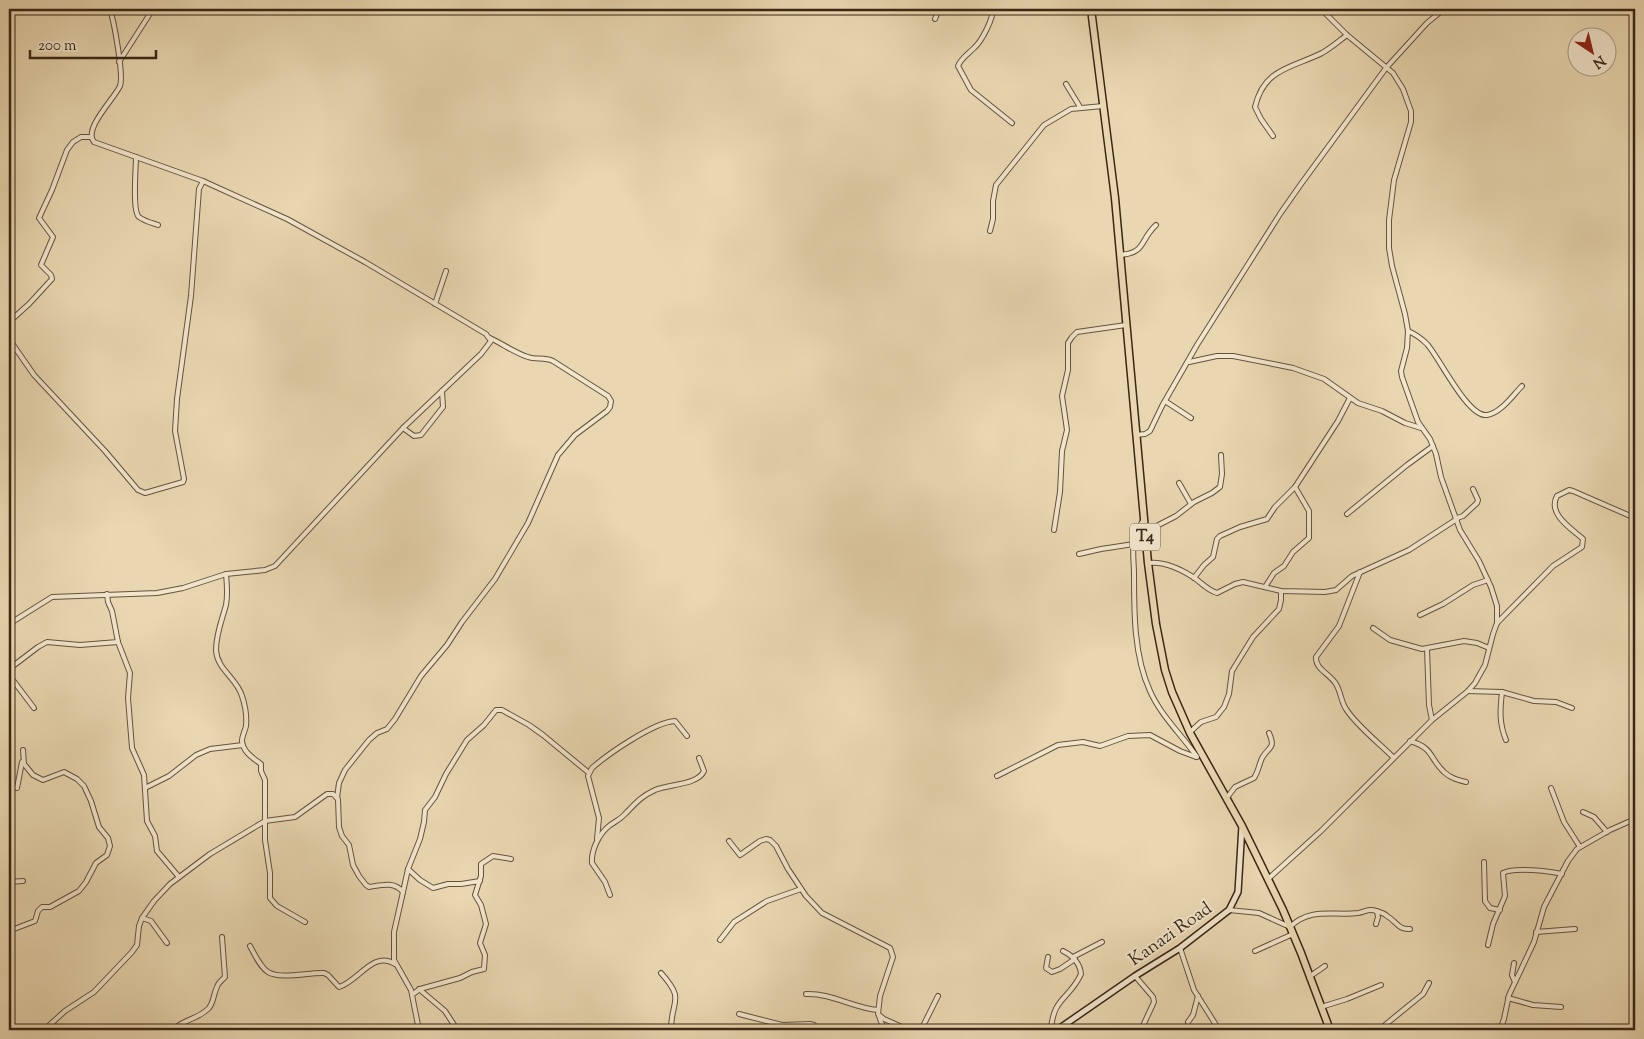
<svg xmlns="http://www.w3.org/2000/svg" width="1644" height="1039" font-family="'Sorts Mill Goudy',serif">
  <style>
    .lines { fill: none; stroke-linecap: round; stroke-linejoin: round }
    .street-casing { stroke: #65533e; stroke-width: 6 }
    .secondary-casing { stroke: #392717; stroke-width: 8 }
    .highway-casing { stroke: #392717; stroke-width: 9 }
    .street { stroke: #f1e5cc; stroke-width: 4 }
    .secondary { stroke: #f1e5cc; stroke-width: 5 }
    .highway { stroke: #e9d7b1; stroke-width: 6 }
    .labels { text-anchor: middle; dominant-baseline: central; stroke-width: 4; stroke-linejoin: round; paint-order: stroke }
    .shield { fill: #f1e5cc; stroke: #70604d; stroke-width: 1 }
    .shield-label { font-size: 16px; font-weight: bold; fill: #392717 }
    .street-label { font-size: 18px; fill: #392717; stroke: #f1e5cc }
  </style>
  <rect width="100%" height="100%" fill="#e9d7b1"/>
  <filter id="stains"><feTurbulence type="fractalNoise" baseFrequency=".004" numOctaves="4"/><feColorMatrix values="0 0 0 0 .2 0 0 0 0 .09 0 0 0 0 .02 0 0 0 .5 -.17"/></filter>
  <radialGradient id="worn" r=".72"><stop offset=".6" stop-color="#630" stop-opacity="0"/><stop offset="1" stop-color="#630" stop-opacity=".3"/></radialGradient>
  <g class="lines">
    <g class="street-casing">
      <g id="street">
        <path d="M993 9C993 19 982 41 974 48 968 54 961 58 958 66L971 90 1012 123"/>
        <path d="M1321 9 1347 35 1393 73 1403 89 1411 111V122L1394 180 1389 220V248L1392 266 1405 314 1408 331 1407 348 1401 371 1402 377 1418 422 1430 439 1436 454 1441 477 1460 530 1479 561 1491 587 1497 606V623"/>
        <path d="M935 19 939 9"/>
        <path d="M119 62 153 9"/>
        <path d="M1066 84 1080 107"/>
        <path d="M1273 136 1261 119 1255 107C1264 68 1292 68 1322 53 1331 48 1339 41 1347 35"/>
        <path d="M136 157C136 167 132 211 139 217 144 221 152 223 158 225"/>
        <path d="M990 231 993 219V201L996 185 1044 125 1071 109 1103 106"/>
        <path d="M1120 255C1146 253 1139 241 1156 225"/>
        <path d="M435 304 446 271"/>
        <path d="M9 322 29 304 52 279 51 275 41 265 53 237 39 218 52 190 67 150 73 142 81 137H90"/>
        <path d="M1408 331C1415 334 1421 338 1427 344 1439 357 1468 418 1487 415 1501 413 1513 395 1522 386"/>
        <path d="M9 339 34 375 105 451 138 490 145 493 183 482 184 479 175 431 177 399 191 296 199 189 203 181"/>
        <path d="M1189 362 1217 356H1233L1293 368 1324 379 1358 403 1382 411 1405 423 1421 428"/>
        <path d="M1165 401 1191 418"/>
        <path d="M403 428 414 436 421 435 443 407 442 391"/>
        <path d="M1136 435 1145 434 1150 431 1162 406 1197 345 1280 214 1301 184 1386 68 1427 23 1444 9"/>
        <path d="M1179 483 1191 504"/>
        <path d="M1347 514 1407 465 1433 446"/>
        <path d="M1457 518 1463 516 1477 503 1478 500 1473 489"/>
        <path d="M1144 519C1140 525 1136 532 1134 540 1132 551 1134 563 1134 574 1134 613 1134 656 1150 691 1161 716 1182 735 1197 757"/>
        <path d="M1054 530 1060 492 1062 451 1067 430 1062 396 1068 370V343L1072 337 1077 332 1126 325"/>
        <path d="M1145 532 1176 516 1194 502 1212 493 1220 487 1222 474 1221 455"/>
        <path d="M1079 554 1101 549 1134 544"/>
        <path d="M1148 563C1164 561 1179 568 1193 577 1202 583 1207 590 1217 593L1235 584 1243 582 1281 591 1325 592 1336 590 1352 576 1409 550 1457 519"/>
        <path d="M1360 572 1339 626 1316 657C1315 669 1330 674 1336 684 1341 692 1341 702 1346 709 1357 726 1379 743 1393 757"/>
        <path d="M226 574C227 584 228 595 226 605 222 620 216 634 216 650 217 670 237 678 242 696 245 705 247 716 246 726 245 731 242 736 242 741 243 752 253 758 261 764V771L265 780V840L270 873V898L277 906 305 922"/>
        <path d="M1194 578 1204 565 1213 557 1217 539 1220 536 1240 527 1267 519 1275 507 1295 487 1338 421 1350 398"/>
        <path d="M1265 587 1274 573 1284 566 1293 552 1309 538V511L1295 487"/>
        <path d="M107 594 108 602 112 611 118 642 130 673 128 698 132 748 144 775 147 821 155 836 157 851 179 877"/>
        <path d="M1420 615 1443 604 1473 585 1488 580"/>
        <path d="M9 624 52 597 157 593 183 588 226 574 265 570 275 566 403 428 481 354 491 341 486 334 365 262 287 219 203 181 94 142C83 129 114 99 120 86 124 75 114 22 110 9"/>
        <path d="M1373 628 1390 640 1422 649 1464 641 1477 643 1489 648"/>
        <path d="M1427 649 1429 705 1432 720"/>
        <path d="M9 669 38 647 47 642 80 645 118 642"/>
        <path d="M9 675 34 708"/>
        <path d="M1468 691 1502 692 1534 701 1556 702 1572 708"/>
        <path d="M1502 692C1500 710 1499 723 1506 740"/>
        <path d="M1190 732 1201 722 1216 717 1224 707 1229 694 1232 671 1253 637 1279 609 1281 600V591"/>
        <path d="M1410 741C1434 748 1429 758 1444 772 1450 778 1458 780 1466 782"/>
        <path d="M997 776 1058 745 1083 742 1100 746 1128 736 1150 735 1180 751 1196 757"/>
        <path d="M17 788 22 762"/>
        <path d="M145 788 169 776 196 755 210 749 243 745"/>
        <path d="M1551 788 1564 822 1580 847"/>
        <path d="M337 798 339 783 345 770 369 740 377 733 387 729 395 719 421 676 447 645 462 622 495 579 528 523 558 455 575 435 607 411 610 407 611 401 608 396 553 361C544 357 536 360 528 357 515 353 503 344 490 338"/>
        <path d="M1226 799 1235 787 1254 778C1258 772 1259 765 1262 758 1269 746 1276 749 1269 733"/>
        <path d="M1583 812 1594 817 1607 832"/>
        <path d="M597 839 599 818 588 776 592 768C608 754 654 722 675 721L687 736"/>
        <path d="M729 841 740 855 760 841 766 839 770 840 776 846 788 869 806 896 822 913 890 948 893 957 880 996 878 1014 884 1019 909 1030"/>
        <path d="M1484 862 1485 901 1490 908 1500 910"/>
        <path d="M408 869 420 880 433 888 448 884H461L480 881"/>
        <path d="M1268 879 1321 831 1432 720 1468 691 1475 683 1485 665 1493 634 1497 623 1553 566 1582 547 1583 539C1572 529 1547 514 1557 496L1569 490 1573 491 1635 518"/>
        <path d="M9 882 23 881"/>
        <path d="M403 892 408 869 420 839 424 822 425 810 435 797 446 774 467 740 484 725 496 710H502L529 725 543 735 589 773"/>
        <path d="M610 895 605 882 592 863C591 850 599 834 609 826 614 822 621 819 625 814 636 803 640 797 655 790 669 784 698 785 704 771L699 758"/>
        <path d="M1229 910 1259 913 1290 927C1310 907 1333 916 1358 913 1365 912 1369 908 1376 911 1380 912 1384 913 1387 916 1396 921 1398 930 1410 929"/>
        <path d="M142 918 151 921 167 943"/>
        <path d="M1376 924 1378 917 1377 911"/>
        <path d="M9 931 35 921 38 911 42 907H50L79 891 86 882 96 863 107 855 110 846 108 838 99 827 91 801 84 786 77 779 64 772 43 780 33 775 24 764 23 750"/>
        <path d="M1536 932 1575 929"/>
        <path d="M720 940 734 922 767 901 801 889"/>
        <path d="M1488 945 1493 924 1505 896 1503 873C1514 867 1549 871 1562 874"/>
        <path d="M250 946C255 955 260 967 268 972 281 980 309 972 324 973L328 975 339 987C359 981 373 950 395 964"/>
        <path d="M1180 948 1194 990 1216 1025 1214 1030"/>
        <path d="M1255 951 1293 934"/>
        <path d="M1048 957 1046 968 1052 972 1060 969 1075 959"/>
        <path d="M1073 957 1102 942"/>
        <path d="M1514 963 1512 975 1515 982"/>
        <path d="M661 973C686 1001 671 999 671 1030"/>
        <path d="M1135 976 1153 997 1154 1002 1141 1030"/>
        <path d="M1309 977 1325 966"/>
        <path d="M419 989 445 1011 456 1028"/>
        <path d="M413 994 420 989 460 978 472 972 484 969 485 955 480 943 486 924 481 905 475 895 481 876V864L493 856 511 859"/>
        <path d="M806 994C832 993 853 1008 878 1010"/>
        <path d="M1508 998 1533 1005 1561 1007"/>
        <path d="M1321 1007 1347 999 1381 985"/>
        <path d="M739 1014 782 1025 810 1024 814 1025 819 1030"/>
        <path d="M879 1016 884 1030"/>
        <path d="M1188 1022 1193 1015 1198 996"/>
        <path d="M44 1030 65 1011 94 992 132 952 137 945 139 926 142 918 154 901 170 884 210 854 265 821 295 817 327 794H333L338 799 339 827 342 836 349 845 353 865 359 876 366 885 369 887C382 885 394 881 403 892L394 932V960L411 990 419 1030"/>
        <path d="M173 1030C182 1020 198 1019 208 1009 214 1003 213 995 217 987 218 983 222 980 225 977L222 937"/>
        <path d="M921 1030 938 996"/>
        <path d="M1051 1030C1053 997 1070 999 1081 974 1080 963 1073 956 1063 951"/>
        <path d="M1381 1030 1385 1025 1423 994 1429 983"/>
        <path d="M1500 1030 1504 1019 1509 995 1534 942 1544 907 1568 861 1577 849 1610 830 1635 819"/>
        <path d="M1633 1030H1635"/>
      </g>
    </g>
    <g class="secondary-casing">
      <path id="secondary" d="M1057 1030 1135 976 1180 948 1229 910 1238 892 1242 826"/>
    </g>
    <g class="highway-casing">
      <path id="highway" d="M1091 9 1115 198 1148 563 1156 624 1165 670 1172 692 1190 733 1242 826 1283 910 1301 953 1330 1030"/>
    </g>
    <use href="#street" class="street"/>
    <use href="#secondary" class="secondary"/>
    <use href="#highway" class="highway"/>
  </g>
  <g class="labels">
    <rect class="shield" x="1130" y="523.5" width="30" height="27" rx="4"/>
    <g class="shield-label">
      <text x="1145" y="537">T4</text>
    </g>
    <g class="street-label">
      <text transform="translate(1171 935) rotate(-35)">Kanazi Road</text>
    </g>
  </g>
  <rect width="1644" height="1039" fill="none" stroke="#e9d7b1" stroke-width="30"/>
  <rect x="10" y="10" width="1624" height="1019" fill="none" stroke="#392717" stroke-width="2.5"/>
  <rect x="15" y="15" width="1614" height="1009" fill="none" stroke="#392717"/>
  <g transform="translate(1592 52) rotate(145)"><circle r="24" fill="#f1e5cc" stroke="#a79984"/>
  <path d="M0-4L9 19L0 12L-9 19Z" fill="#8f2418"/>
  <text y="-8" font-size="14" font-weight="bold" text-anchor="middle" fill="#392717">N</text>
  </g>
  <path d="M30 50v8h126v-8" fill="none" stroke="#392717" stroke-width="2.5"/>
  <text x="38" y="50" font-size="15" fill="#392717" stroke="#f1e5cc" stroke-width="4" paint-order="stroke">200 m</text>
  <rect width="100%" height="100%" filter="url(#stains)"/>
  <rect width="100%" height="100%" fill="url(#worn)"/>
</svg>
